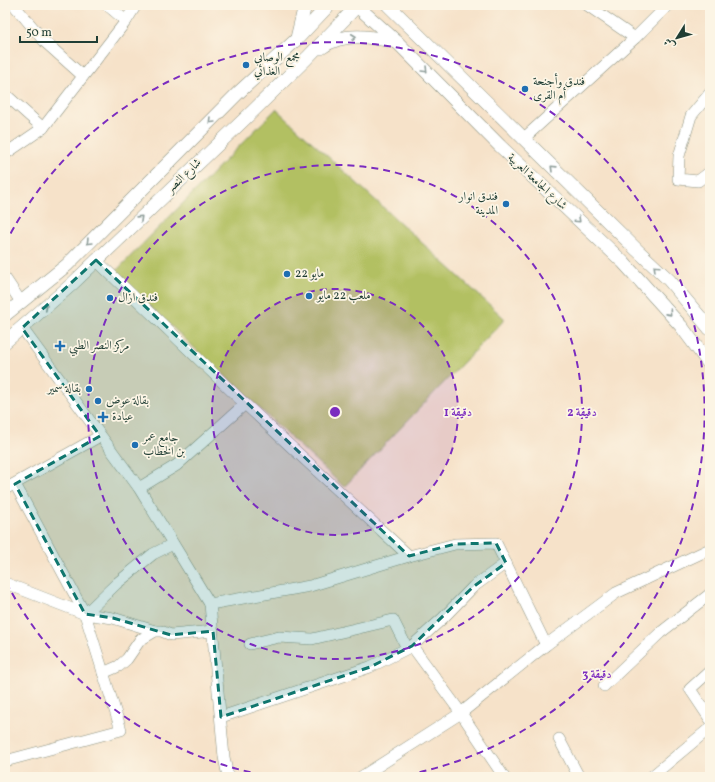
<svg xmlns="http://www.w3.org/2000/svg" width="715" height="782" font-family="Vollkorn,Amiri,serif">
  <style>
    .grass { fill: #b2c062; stroke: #687e4b }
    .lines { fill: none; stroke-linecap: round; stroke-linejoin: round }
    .minor-casing { stroke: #8a907e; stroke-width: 12 }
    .major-casing { stroke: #8a907e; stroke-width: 14 }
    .minor { stroke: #fff; stroke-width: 11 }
    .major { stroke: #fff; stroke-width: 13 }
    .oneway { stroke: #8f9e9a }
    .marked { fill: #0f766e; fill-opacity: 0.2; stroke: #0f766e; stroke-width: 3; stroke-dasharray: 8 5; stroke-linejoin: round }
    .ring { fill: none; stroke: #7b2cbf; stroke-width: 2; stroke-dasharray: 7 5 }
    .poi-dot { fill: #1f6fb2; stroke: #fcf5e5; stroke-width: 1.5 }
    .labels { text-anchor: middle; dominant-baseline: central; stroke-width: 3.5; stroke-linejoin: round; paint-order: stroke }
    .poi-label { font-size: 12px; fill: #1f3d34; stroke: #fcf5e5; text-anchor: start }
    .street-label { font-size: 12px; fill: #1f3d34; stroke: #fcf5e5 }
    .centre { fill: #7b2cbf; stroke: #fcf5e5; stroke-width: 2 }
    .ring-label { font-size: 12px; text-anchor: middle; font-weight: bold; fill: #7b2cbf; stroke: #fcf5e5; stroke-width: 3.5; stroke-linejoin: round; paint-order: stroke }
  </style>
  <rect width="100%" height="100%" fill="#fcf5e5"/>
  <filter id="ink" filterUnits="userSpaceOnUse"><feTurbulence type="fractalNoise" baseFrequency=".025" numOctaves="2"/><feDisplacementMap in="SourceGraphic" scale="8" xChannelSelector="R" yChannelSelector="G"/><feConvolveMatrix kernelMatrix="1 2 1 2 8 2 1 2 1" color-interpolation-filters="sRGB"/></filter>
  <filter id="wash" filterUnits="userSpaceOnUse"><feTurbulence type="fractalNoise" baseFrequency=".012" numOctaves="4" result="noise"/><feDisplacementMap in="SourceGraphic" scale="16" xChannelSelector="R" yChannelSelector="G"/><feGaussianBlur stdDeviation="0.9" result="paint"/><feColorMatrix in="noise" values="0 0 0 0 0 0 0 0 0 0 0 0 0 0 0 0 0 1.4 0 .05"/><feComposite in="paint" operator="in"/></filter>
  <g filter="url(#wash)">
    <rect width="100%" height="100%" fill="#f6e2c9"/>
    <path class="grass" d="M276 109 505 319 344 487 114 273Z"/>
  </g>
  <g filter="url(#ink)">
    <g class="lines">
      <g class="minor-casing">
        <g id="minor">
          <path d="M14 5 45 42 83 76"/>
          <path d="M107 5 126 21"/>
          <path d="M587 5 635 38"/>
          <path d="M710 93 691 116 679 156 678 179 698 181 710 172"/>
          <path d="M5 94 43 128"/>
          <path d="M523 139 635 38 668 5"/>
          <path d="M5 154 43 128 126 21 136 5"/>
          <path d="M96 260 245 404 409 556"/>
          <path d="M5 278 21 302"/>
          <path d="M22 328 139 488 210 604 310 586 409 556 455 544 496 543 546 645"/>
          <path d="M15 484 85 614 116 584 153 554 173 544"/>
          <path d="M139 488 177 465 245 404"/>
          <path d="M5 489 100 436"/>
          <path d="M5 583 85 614 121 730 5 761"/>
          <path d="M210 604 224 757 228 777"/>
          <path d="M85 614 113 618 155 631"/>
          <path d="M250 644 279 637 312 639 393 620 407 648"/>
          <path d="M412 646 461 713 504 777"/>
          <path d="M710 671 690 689 710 719"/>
          <path d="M103 673 119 666 127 659 140 640 155 631H161L171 635 213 631"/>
          <path d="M604 686 660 633 710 594"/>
          <path d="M221 717 370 667 412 646 443 618 473 587 506 563"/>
          <path d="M559 739 579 777"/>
          <path d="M361 777 461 713 546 645 616 593 710 549"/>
          <path d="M651 777 710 728"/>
        </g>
      </g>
      <g class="major-casing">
        <g id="major">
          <path d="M388 5 637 250 669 280 710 329"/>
          <path d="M357 6 397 42 500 146 623 262 681 326 710 365"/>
          <path d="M297 38 305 5"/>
          <path d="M321 48C343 31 372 37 397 42"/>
          <path d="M5 315 67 265 238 93 297 39 329 5"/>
          <path d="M5 342 71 285 253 111 307 58 358 5"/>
        </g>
      </g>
      <use href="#minor" class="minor"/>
      <use href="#major" class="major"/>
    </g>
    <defs><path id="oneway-chevron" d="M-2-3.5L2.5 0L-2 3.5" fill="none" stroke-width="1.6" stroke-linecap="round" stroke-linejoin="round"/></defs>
    <g class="oneway">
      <use href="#oneway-chevron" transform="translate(354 37) rotate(-6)"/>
      <use href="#oneway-chevron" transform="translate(425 70) rotate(45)"/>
      <use href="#oneway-chevron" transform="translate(211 121) rotate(135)"/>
      <use href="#oneway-chevron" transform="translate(553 168) rotate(-136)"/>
      <use href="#oneway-chevron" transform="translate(140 218) rotate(-44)"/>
      <use href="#oneway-chevron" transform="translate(578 220) rotate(43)"/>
      <use href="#oneway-chevron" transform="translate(89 242) rotate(135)"/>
      <use href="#oneway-chevron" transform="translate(656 268) rotate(-137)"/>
      <use href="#oneway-chevron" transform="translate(45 307) rotate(-41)"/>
      <use href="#oneway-chevron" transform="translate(669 313) rotate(48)"/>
    </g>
  </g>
  <path class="marked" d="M96 260 409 556 455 544 496 543 506 563 473 587 412 646 370 667 221 717 213 631 171 635 113 618 85 614 15 484 100 436 22 328Z"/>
  <circle cx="335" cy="412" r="123" fill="#7b2cbf" fill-opacity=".12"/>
  <g class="ring">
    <circle cx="335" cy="412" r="123"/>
    <circle cx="335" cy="412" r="247"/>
    <path d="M274 777A370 370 0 0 1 5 580M5 244A370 370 0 1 1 396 777"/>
  </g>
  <g class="poi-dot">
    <circle cx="246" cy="65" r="4"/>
    <circle cx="525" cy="89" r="4"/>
    <circle cx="506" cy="204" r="4"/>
    <circle cx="287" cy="274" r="4"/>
    <circle cx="309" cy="296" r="4"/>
    <circle cx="110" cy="298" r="4"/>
    <path d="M58 340h4v4h4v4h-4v4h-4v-4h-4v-4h4z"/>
    <circle cx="89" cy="389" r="4"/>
    <circle cx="98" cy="401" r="4"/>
    <path d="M101 411h4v4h4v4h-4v4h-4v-4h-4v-4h4z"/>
    <circle cx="135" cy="445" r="4"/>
  </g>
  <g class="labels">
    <g class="poi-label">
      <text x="254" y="58">مجمع الوصابي<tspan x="254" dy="14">الغذائي</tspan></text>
      <text x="533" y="82">فندق وأجنحة<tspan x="533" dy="14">أم القرى</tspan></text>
      <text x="498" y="197" text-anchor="end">فندق انوار<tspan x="498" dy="14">المدينة</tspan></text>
      <text x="295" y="274">22 مايو</text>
      <text x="317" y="296">ملعب 22 مايو</text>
      <text x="118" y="298">فندق ازال</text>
      <text x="69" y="346">مركز النصر الطبي</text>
      <text x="81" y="389" text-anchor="end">بقالة سمير</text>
      <text x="106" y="401">بقالة عوض</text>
      <text x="112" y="417">عيادة</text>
      <text x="143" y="438">جامع عمر<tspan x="143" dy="14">بن الخطاب</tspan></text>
    </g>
    <g class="street-label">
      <text transform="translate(184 176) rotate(-44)">شارع النصر</text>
      <text transform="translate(537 182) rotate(43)">شارع الجامعة العربية</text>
    </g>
  </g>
  <circle cx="335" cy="412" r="6" class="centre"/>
  <g class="ring-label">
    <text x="458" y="416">1 دقيقة</text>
    <text x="582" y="416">2 دقيقة</text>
    <text x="597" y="678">3 دقيقة</text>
  </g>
  <rect width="715" height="782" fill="none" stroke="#fcf5e5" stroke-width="20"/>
  <g transform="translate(677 38) rotate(233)" stroke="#fcf5e5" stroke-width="3" paint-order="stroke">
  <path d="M0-3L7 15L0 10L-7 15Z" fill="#1f3d34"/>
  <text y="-6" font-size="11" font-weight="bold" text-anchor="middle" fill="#1f3d34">ش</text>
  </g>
  <path d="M20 36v6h77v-6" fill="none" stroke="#1f3d34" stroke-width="2"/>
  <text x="26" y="36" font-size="12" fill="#1f3d34" stroke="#fcf5e5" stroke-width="3" paint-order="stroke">50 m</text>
</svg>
